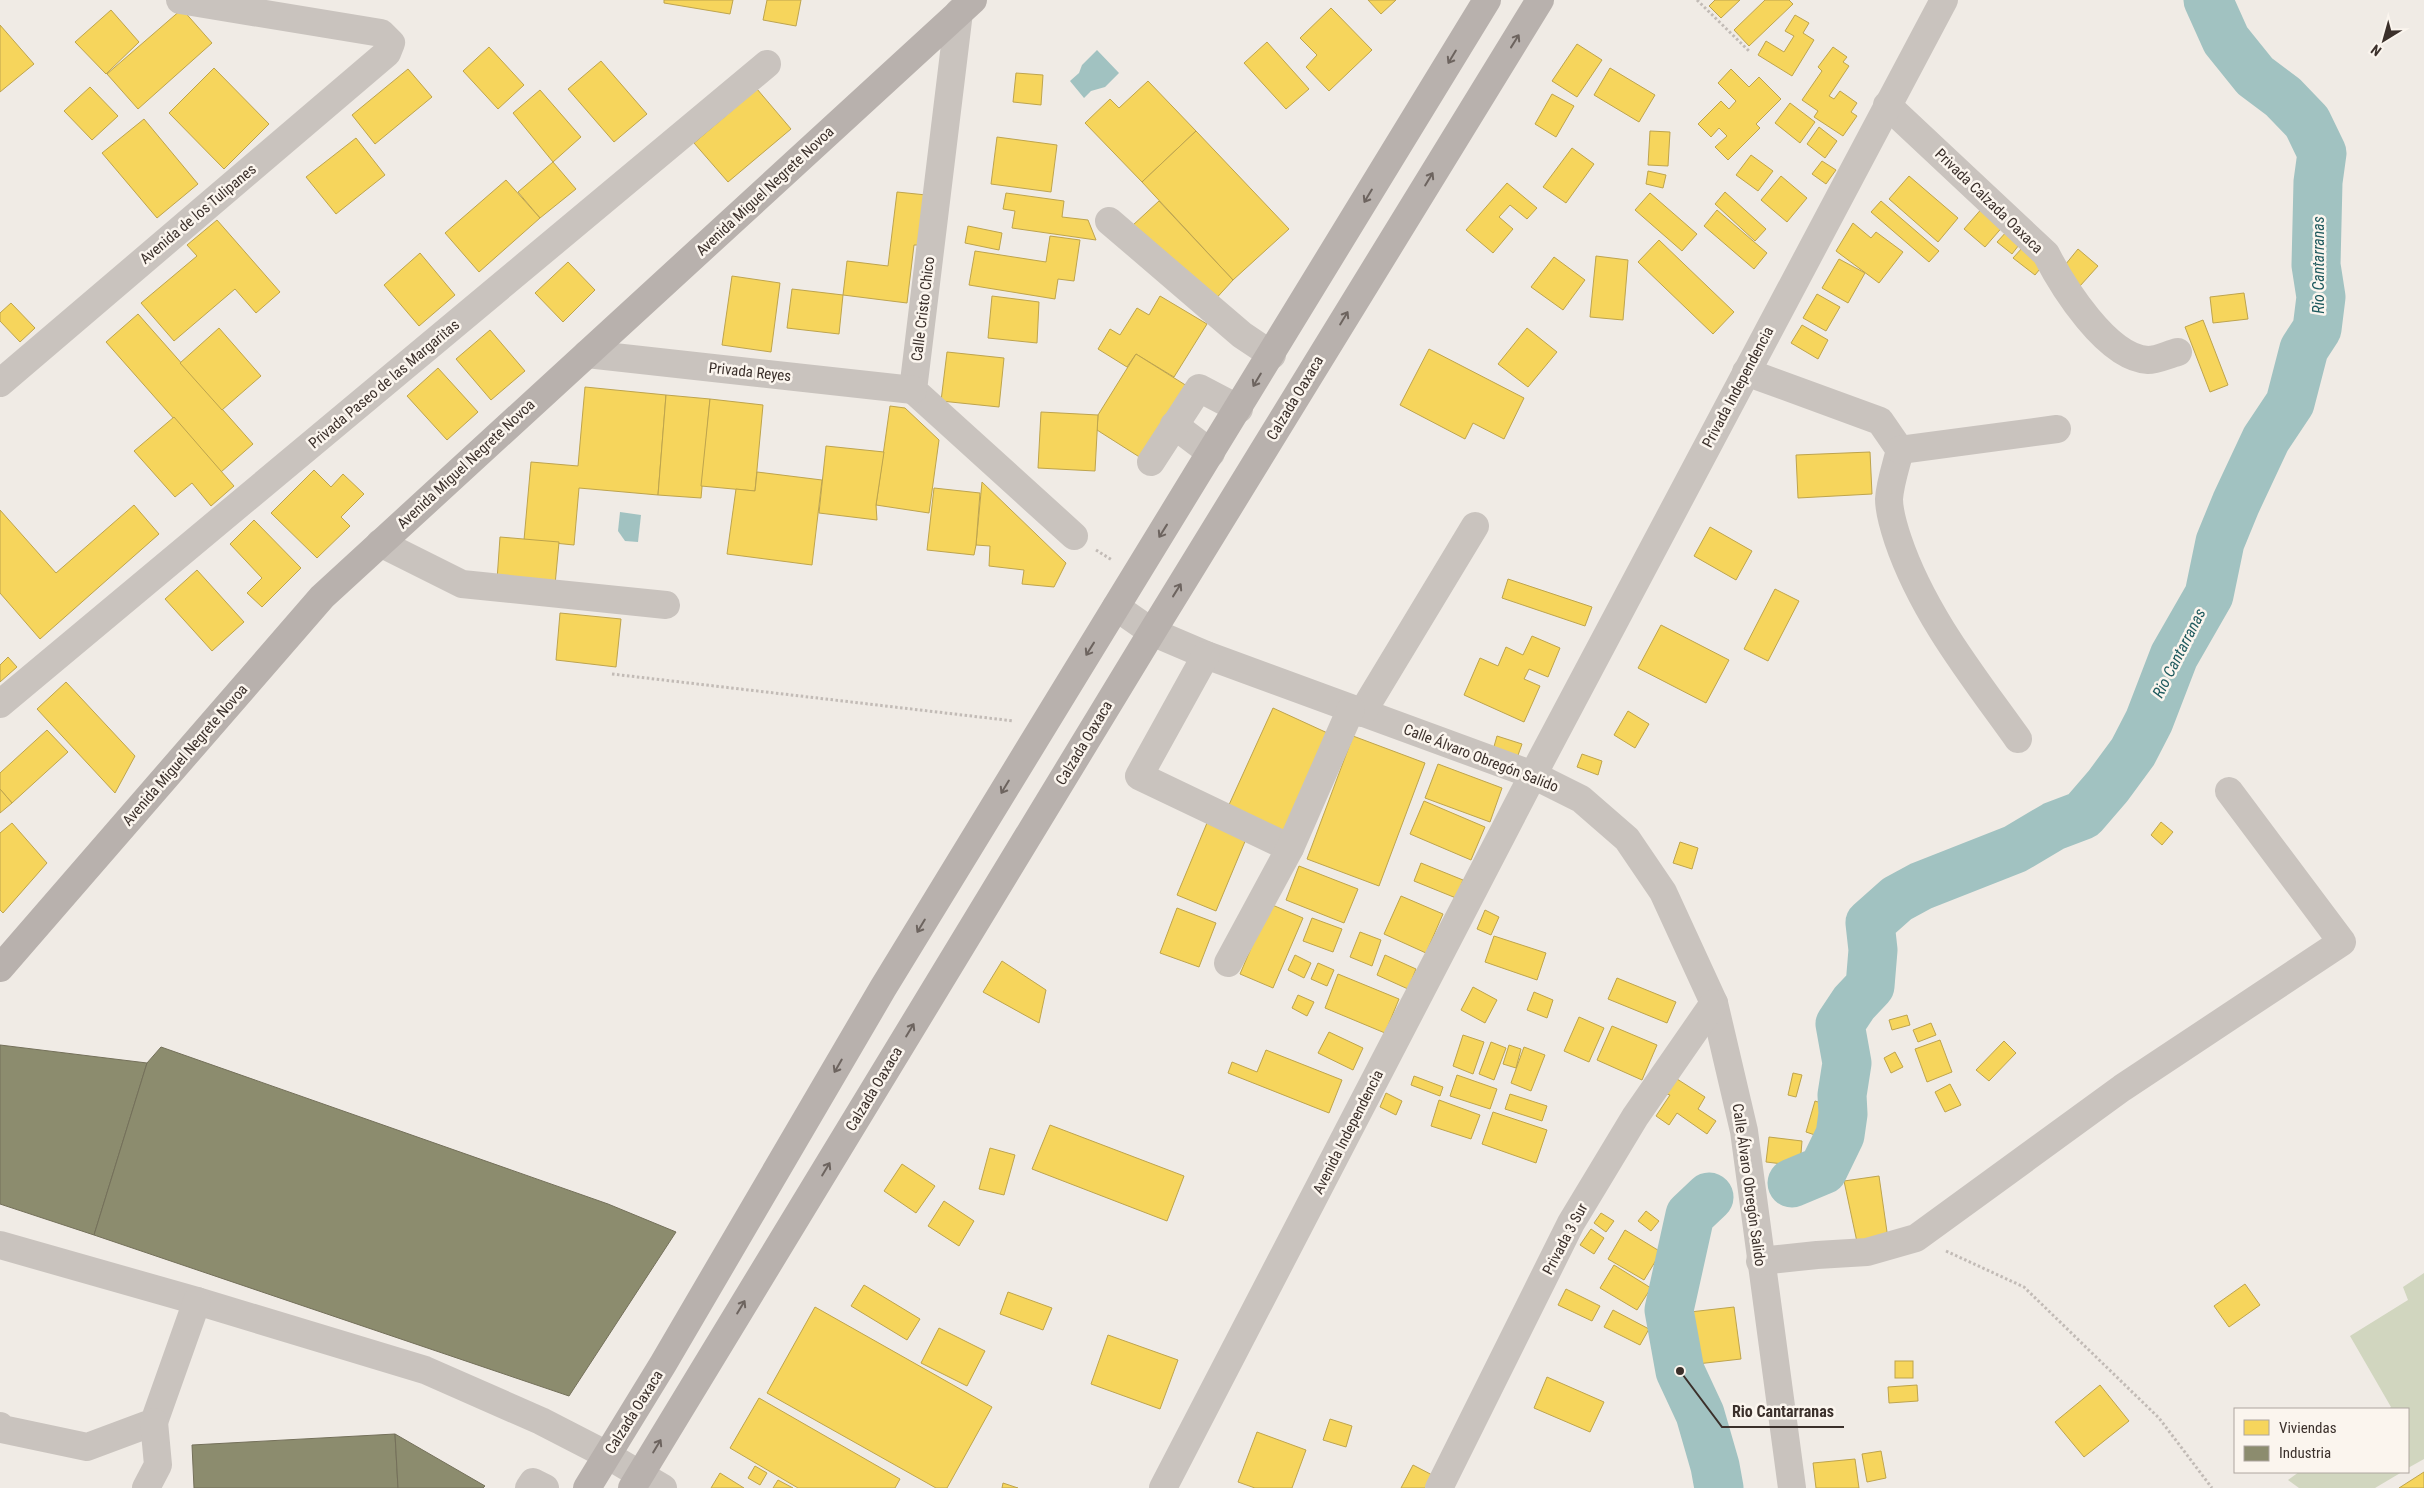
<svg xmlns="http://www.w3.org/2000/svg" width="2424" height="1488" font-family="'Roboto Condensed',sans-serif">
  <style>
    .green { fill: #d1d6bf }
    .water { fill: #a1c2c1 }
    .homes { fill: #f6d55c; stroke: #bea44d }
    .industry { fill: #8c8c6e; stroke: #74705a }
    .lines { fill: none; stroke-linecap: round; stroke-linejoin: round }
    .river { stroke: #a1c2c1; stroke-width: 49 }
    .path { stroke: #c2bbb6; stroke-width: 3; stroke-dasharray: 2.5 2.5; stroke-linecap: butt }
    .minor { stroke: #c9c3be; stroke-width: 28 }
    .major { stroke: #b8b1ad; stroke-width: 28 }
    .oneway { stroke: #6d645f }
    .labels { text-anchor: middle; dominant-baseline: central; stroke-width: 5; stroke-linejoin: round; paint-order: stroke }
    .street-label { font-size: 15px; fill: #3b302b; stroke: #fbf5ee }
    .water-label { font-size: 16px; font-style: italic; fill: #1f5a5e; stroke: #fbf5ee }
    .leader { fill: none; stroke: #3b302b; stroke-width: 2 }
    .callout-dot { fill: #3b302b; stroke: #fbf5ee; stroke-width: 2 }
    .callout-label { font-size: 16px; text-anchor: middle; font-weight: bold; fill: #3b302b; stroke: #fbf5ee; stroke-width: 5; stroke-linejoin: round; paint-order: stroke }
  </style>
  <rect width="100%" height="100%" fill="#f0ebe5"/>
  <g class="green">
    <path d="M2424 1273V1459L2408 1468V1409H2389L2391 1407 2350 1336 2408 1300 2403 1287Z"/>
    <path d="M2299 1472H2402L2375 1488H2299L2288 1480Z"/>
  </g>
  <g class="water">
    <path d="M1097 50 1119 73 1105 87 1091 91 1084 98 1070 81 1079 73 1082 65Z"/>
    <path d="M620 512 641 515 638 542 625 541 618 531Z"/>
  </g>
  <g class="homes">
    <path d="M664 0H733L730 14 664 3Z"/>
    <path d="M767 0H801L796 26 763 20Z"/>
    <path d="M1368 0H1396L1381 14Z"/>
    <path d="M1715 0H1740L1721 18 1709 6Z"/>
    <path d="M1765 0H1789L1793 4 1749 46 1734 30Z"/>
    <path d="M1331 8 1372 50 1329 91 1306 67 1317 55 1300 38Z"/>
    <path d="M182 9 212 43 138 109 107 74Z"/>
    <path d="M111 10 139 42 106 74 75 42Z"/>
    <path d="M1795 15 1809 23 1803 33 1814 40 1792 76 1758 55 1766 41 1784 52 1794 36 1785 31Z"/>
    <path d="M0 25 34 64 0 92Z"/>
    <path d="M1267 42 1309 89 1286 109 1244 63Z"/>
    <path d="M1577 44 1602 60 1577 97 1552 81Z"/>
    <path d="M489 47 524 85 498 109 463 71Z"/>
    <path d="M1833 47 1847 57 1843 62 1849 66 1829 96 1834 99 1840 91 1857 103 1851 112 1857 116 1843 136 1814 117 1818 111 1802 100 1822 71 1818 67Z"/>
    <path d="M601 61 647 114 614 142 568 89Z"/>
    <path d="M214 68 269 124 224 169 169 113Z"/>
    <path d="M1610 68 1655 95 1639 122 1594 95Z"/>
    <path d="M408 69 432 97 375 144 352 115Z"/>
    <path d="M1731 69 1749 87 1759 77 1781 99 1756 124 1760 128 1728 160 1715 147 1727 136 1719 128 1711 137 1698 124 1721 101 1729 109 1736 101 1718 83Z"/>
    <path d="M1016 73 1043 75 1041 105 1013 102Z"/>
    <path d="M1148 81 1196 131 1142 182 1085 123 1110 99 1119 108Z"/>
    <path d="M90 87 118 116 92 140 64 111Z"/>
    <path d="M757 89 791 129 728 182 694 143Z"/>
    <path d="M540 90 581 137 553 162 513 113Z"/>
    <path d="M1552 94 1574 106 1556 137 1535 124Z"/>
    <path d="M1790 103 1815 122 1800 143 1775 123Z"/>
    <path d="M144 119 198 184 157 218 102 153Z"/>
    <path d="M1819 127 1837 141 1825 158 1807 144Z"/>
    <path d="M1196 131 1289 229 1233 280 1142 182Z"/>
    <path d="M1650 131 1670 132 1668 166 1648 165Z"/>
    <path d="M997 137 1057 145 1051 192 991 184Z"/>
    <path d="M356 138 385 175 336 214 306 177Z"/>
    <path d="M1572 148 1594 164 1566 203 1543 187Z"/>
    <path d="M1751 155 1773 171 1758 191 1736 175Z"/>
    <path d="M1822 161 1836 170 1826 184 1812 174Z"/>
    <path d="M553 162 576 189 540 218 518 192Z"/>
    <path d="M1648 171 1666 175 1663 188 1646 184Z"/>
    <path d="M1781 176 1807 198 1787 222 1761 200Z"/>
    <path d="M1909 176 1958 218 1938 242 1889 199Z"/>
    <path d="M506 180 540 218 479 272 445 233Z"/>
    <path d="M1507 183 1537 208 1527 219 1510 205 1499 217 1513 229 1493 253 1466 230Z"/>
    <path d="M897 192 936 196 930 245H914L907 303 843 295 847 261 888 266Z"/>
    <path d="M1725 192 1766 229 1755 241 1715 204Z"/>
    <path d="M1006 193 1064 201 1062 217 1088 220 1096 240 1012 228 1015 211 1003 209Z"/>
    <path d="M1650 193 1697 234 1682 251 1635 210Z"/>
    <path d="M1159 201 1233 280 1211 304 1133 225Z"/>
    <path d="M1881 201 1939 251 1929 262 1871 212Z"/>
    <path d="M1984 206 2005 224 1985 247 1964 229Z"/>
    <path d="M1717 210 1767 253 1754 269 1704 226Z"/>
    <path d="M217 220 280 292 256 313 235 289 174 341 141 303 197 256 187 245Z"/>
    <path d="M1853 223 1871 238 1876 232 1903 252 1879 283 1836 251Z"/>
    <path d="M968 226 1002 233 999 250 965 243Z"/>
    <path d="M2008 230 2022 241 2012 254 1997 242Z"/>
    <path d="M1050 236 1080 240 1074 281 1058 279 1055 299 969 285 975 251 1046 262Z"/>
    <path d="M1659 240 1734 312 1713 334 1638 262Z"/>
    <path d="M2023 247 2044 264 2035 275 2013 258Z"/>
    <path d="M2078 249 2098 266 2080 286 2061 270Z"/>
    <path d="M420 253 455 295 419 326 384 285Z"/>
    <path d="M1596 256 1628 260 1623 320 1590 317Z"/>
    <path d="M1554 257 1585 280 1563 310 1531 287Z"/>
    <path d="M1839 259 1865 273 1848 303 1822 288Z"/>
    <path d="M568 262 595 290 563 322 535 293Z"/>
    <path d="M732 276 780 283 771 352 722 345Z"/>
    <path d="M792 289 843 295 839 334 787 328Z"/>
    <path d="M2244 293 2248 319 2213 323 2210 297Z"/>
    <path d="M1817 294 1840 307 1826 331 1803 318Z"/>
    <path d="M992 296 1039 302 1037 343 988 338Z"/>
    <path d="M1160 296 1207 324 1174 377 1136 354 1127 367 1098 349 1110 329 1120 335 1137 308 1149 315Z"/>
    <path d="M11 303 35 328 20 342 0 321V313Z"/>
    <path d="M138 314 253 444 221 472 106 342Z"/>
    <path d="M2203 320 2228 385 2210 392 2185 327Z"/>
    <path d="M1802 325 1828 340 1818 359 1791 343Z"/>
    <path d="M219 328 261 376 222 410 180 363Z"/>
    <path d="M1527 328 1557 352 1528 387 1498 364Z"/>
    <path d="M490 330 525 371 491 400 456 359Z"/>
    <path d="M1429 349 1524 398 1504 439 1473 423 1465 439 1400 405Z"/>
    <path d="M947 352 1004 358 999 407 941 401Z"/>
    <path d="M1136 354 1187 386 1141 458 1097 430 1098 415Z"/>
    <path d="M438 368 478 412 447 440 407 396Z"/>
    <path d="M585 387 666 395 658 495 579 488 574 545 524 540 531 462 578 466Z"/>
    <path d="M666 395 710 399 701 498 658 495Z"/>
    <path d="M710 399 763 405 755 491 701 486Z"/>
    <path d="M890 406 905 408 939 440 929 513 876 505Z"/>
    <path d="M1041 412 1098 415 1095 471 1038 468Z"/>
    <path d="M174 417 234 486 211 506 192 483 175 497 134 451Z"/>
    <path d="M826 446 884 452 876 505 877 520 819 513Z"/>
    <path d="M1870 452 1872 494 1798 498 1796 455Z"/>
    <path d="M314 470 331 487 343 474 364 494 341 517 350 526 317 558 271 513Z"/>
    <path d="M757 472 822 480 812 565 727 554 736 489 755 491Z"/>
    <path d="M982 482 1066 563 1054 587 1022 584 1024 570 989 566 990 546 976 545Z"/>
    <path d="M934 488 980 493 976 545 974 555 927 550Z"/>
    <path d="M134 505 159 534 40 639 0 593V510L56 573Z"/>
    <path d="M254 520 301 568 262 607 247 593 262 578 230 544Z"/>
    <path d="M1710 527 1752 551 1736 580 1694 556Z"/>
    <path d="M500 537 559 542 555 585 497 580Z"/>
    <path d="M197 570 244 622 212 651 165 599Z"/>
    <path d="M1508 579 1592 607 1585 626 1502 598Z"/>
    <path d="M1775 589 1799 601 1768 661 1744 649Z"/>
    <path d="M560 613 621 619 616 667 556 660Z"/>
    <path d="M1661 625 1729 660 1706 703 1638 668Z"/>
    <path d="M1532 636 1560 648 1548 677 1529 669 1524 679 1540 686 1524 722 1464 695 1480 658 1498 666 1506 647 1523 655Z"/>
    <path d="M8 657 17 667 0 682V665Z"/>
    <path d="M66 682 135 756 115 793 37 709Z"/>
    <path d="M1273 708 1334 736 1290 836 1228 807Z"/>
    <path d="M1628 711 1649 724 1635 748 1614 735Z"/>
    <path d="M47 730 68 752 12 803 0 789V773Z"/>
    <path d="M1353 736 1425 763 1379 886 1307 859Z"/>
    <path d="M1497 736 1522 744 1517 758 1493 750Z"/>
    <path d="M1582 754 1602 761 1598 775 1577 767Z"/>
    <path d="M1438 764 1502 788 1490 822 1425 798Z"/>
    <path d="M0 789 12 803 0 813Z"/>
    <path d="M1424 801 1485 827 1471 860 1410 834Z"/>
    <path d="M2161 822 2173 832 2162 845 2151 835Z"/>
    <path d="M12 823 47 863 3 913 0 910V833Z"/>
    <path d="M1207 823 1246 839 1216 911 1177 895Z"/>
    <path d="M1680 842 1698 848 1692 869 1673 863Z"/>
    <path d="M1421 863 1463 880 1456 898 1414 881Z"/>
    <path d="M1299 866 1358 889 1344 923 1286 900Z"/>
    <path d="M1401 896 1443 914 1426 953 1384 934Z"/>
    <path d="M1270 904 1303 918 1273 988 1240 974Z"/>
    <path d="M1177 908 1216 923 1199 967 1160 953Z"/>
    <path d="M1485 910 1499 917 1491 935 1477 929Z"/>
    <path d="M1312 918 1342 929 1333 952 1303 941Z"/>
    <path d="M1360 932 1381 940 1372 966 1350 957Z"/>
    <path d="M1494 936 1546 953 1537 980 1485 962Z"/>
    <path d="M1295 955 1311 963 1304 978 1288 970Z"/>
    <path d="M1385 955 1416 969 1408 989 1377 975Z"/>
    <path d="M1002 961 1046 990 1039 1023 983 992Z"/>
    <path d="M1318 963 1334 970 1327 986 1311 979Z"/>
    <path d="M1338 974 1399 999 1385 1033 1325 1008Z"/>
    <path d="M1617 978 1676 1002 1667 1023 1608 999Z"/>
    <path d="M1473 987 1497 1000 1485 1023 1461 1010Z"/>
    <path d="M1534 992 1553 1000 1547 1018 1527 1010Z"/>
    <path d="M1298 995 1314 1002 1307 1016 1292 1008Z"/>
    <path d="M1907 1015 1910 1025 1892 1030 1889 1020Z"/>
    <path d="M1579 1017 1604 1028 1589 1062 1564 1051Z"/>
    <path d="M1931 1023 1936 1035 1918 1042 1913 1030Z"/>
    <path d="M1612 1026 1657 1045 1642 1080 1597 1060Z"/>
    <path d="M1329 1032 1363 1048 1353 1070 1318 1053Z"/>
    <path d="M1463 1035 1484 1042 1473 1074 1453 1066Z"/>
    <path d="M1940 1040 1952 1072 1927 1082 1915 1049Z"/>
    <path d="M2004 1041 2016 1053 1989 1081 1976 1070Z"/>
    <path d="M1491 1042 1506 1048 1494 1080 1479 1074Z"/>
    <path d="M1509 1045 1521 1049 1516 1068 1503 1064Z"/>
    <path d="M1524 1047 1545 1055 1531 1091 1511 1083Z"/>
    <path d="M1266 1050 1342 1080 1329 1113 1228 1073 1232 1062 1257 1072Z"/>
    <path d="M1895 1052 1903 1067 1891 1073 1884 1058Z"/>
    <path d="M1793 1073 1802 1075 1796 1097 1788 1095Z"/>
    <path d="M1457 1075 1497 1089 1490 1109 1450 1096Z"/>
    <path d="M1414 1076 1443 1087 1440 1096 1411 1085Z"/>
    <path d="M1677 1079 1705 1097 1698 1109 1716 1121 1707 1134 1677 1113 1669 1125 1656 1116 1670 1095 1667 1094Z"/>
    <path d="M1950 1084 1961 1105 1945 1112 1935 1092Z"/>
    <path d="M1386 1093 1402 1101 1396 1115 1380 1107Z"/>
    <path d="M1510 1094 1547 1106 1542 1121 1505 1109Z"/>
    <path d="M1439 1100 1480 1115 1471 1139 1431 1126Z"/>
    <path d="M1815 1101 1828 1105 1818 1136 1806 1132Z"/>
    <path d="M1493 1112 1547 1130 1536 1163 1482 1144Z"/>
    <path d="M1050 1125 1184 1176 1167 1221 1032 1169Z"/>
    <path d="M1769 1137 1802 1141 1800 1166 1766 1162Z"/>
    <path d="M990 1148 1015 1155 1004 1195 979 1189Z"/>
    <path d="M902 1164 935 1186 916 1213 884 1191Z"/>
    <path d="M1879 1176 1888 1239 1857 1242 1844 1181Z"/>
    <path d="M944 1201 974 1221 959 1246 928 1226Z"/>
    <path d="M1646 1211 1659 1221 1651 1231 1638 1221Z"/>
    <path d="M1601 1213 1614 1221 1606 1232 1594 1223Z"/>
    <path d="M1591 1229 1604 1238 1594 1254 1580 1245Z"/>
    <path d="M1625 1230 1661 1252 1644 1280 1608 1259Z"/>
    <path d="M1614 1265 1651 1288 1637 1310 1600 1288Z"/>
    <path d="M2245 1284 2260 1305 2229 1327 2214 1306Z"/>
    <path d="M864 1285 920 1319 907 1340 851 1306Z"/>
    <path d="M1566 1289 1600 1306 1592 1321 1558 1305Z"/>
    <path d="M1008 1292 1052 1308 1043 1330 1000 1314Z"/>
    <path d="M815 1307 992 1407 947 1488H936L767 1393Z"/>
    <path d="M1734 1307 1741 1359 1697 1364 1690 1312Z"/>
    <path d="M1613 1310 1649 1329 1640 1345 1604 1327Z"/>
    <path d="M939 1328 985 1351 967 1386 921 1363Z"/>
    <path d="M1108 1335 1178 1360 1160 1409 1091 1384Z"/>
    <rect x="1895" y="1361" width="18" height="17"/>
    <path d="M1547 1377 1604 1402 1590 1432 1534 1408Z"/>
    <path d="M1917 1385 1918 1401 1889 1403 1888 1387Z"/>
    <path d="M2100 1385 2129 1421 2084 1457 2055 1422Z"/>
    <path d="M759 1398 900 1479 895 1488H798L730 1448Z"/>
    <path d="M1330 1419 1352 1426 1346 1447 1323 1440Z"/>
    <path d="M1257 1432 1306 1450 1292 1488H1255L1238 1482Z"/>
    <path d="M1881 1451 1886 1478 1867 1482 1862 1454Z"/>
    <path d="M1855 1459 1859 1488H1816L1813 1463Z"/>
    <path d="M1413 1465 1438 1478 1433 1488H1401Z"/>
    <path d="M755 1466 767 1473 760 1485 748 1478Z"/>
    <path d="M2424 1472V1488H2399Z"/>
    <path d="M720 1473 744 1488H711Z"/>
    <path d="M778 1480 793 1488H773Z"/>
    <path d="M1003 1483 1018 1488H1002Z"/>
  </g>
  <g class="industry">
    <path d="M0 1045 147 1063 94 1235 0 1204Z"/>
    <path d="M161 1047 608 1204 676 1232 569 1396 94 1235 147 1063Z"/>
    <path d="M395 1434 398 1488H194L192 1445Z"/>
    <path d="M395 1434 485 1486 483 1488H398Z"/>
  </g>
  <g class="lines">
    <g class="river">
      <path d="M1792 1183 1823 1170 1840 1135 1843 1114 1842 1095 1847 1063 1840 1024 1854 1003 1870 986 1873 950 1870 923 1897 899 1921 886 2015 849 2054 826 2083 815 2108 786 2133 752 2149 721 2174 656 2209 595 2220 542 2236 503 2266 439 2290 403 2304 349 2317 329 2321 297 2316 265 2318 182 2322 153 2307 122 2283 97 2255 76 2226 40 2208 0"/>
      <path d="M1709 1197 1690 1215 1669 1310 1680 1371 1700 1414 1715 1466 1719 1488"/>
    </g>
    <g class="path">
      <path d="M1697 0 1750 52"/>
      <path d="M1096 550 1112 560"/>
      <path d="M612 674 1014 721"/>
      <path d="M1946 1251 2024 1287 2159 1418 2212 1488"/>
    </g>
    <g class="minor">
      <path d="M959 12 913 390 1074 536"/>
      <path d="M1887 105 2046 254C2063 287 2107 358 2148 360 2157 360 2169 354 2178 352"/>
      <path d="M1109 221 1242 335 1272 355"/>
      <path d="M587 354 913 390"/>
      <path d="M1746 372 1880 421 1900 450C1896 466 1890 483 1889 499 1889 511 1894 528 1898 540 1923 614 1973 676 2018 739"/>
      <path d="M0 383 387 53 391 43 381 33 180 0"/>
      <path d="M1174 425 1211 453"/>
      <path d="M1900 450 2057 429"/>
      <path d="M1151 462 1199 388 1239 409"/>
      <path d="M380 543 462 584 666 605"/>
      <path d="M1116 607 1152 632 1206 655 1533 775 1581 799 1627 839 1663 892 1714 1003 1744 1131 1792 1488"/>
      <path d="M1206 655 1139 776 1290 848"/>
      <path d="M0 704 767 64"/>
      <path d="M1362 713 1475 526"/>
      <path d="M1228 963 1290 848 1351 709"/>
      <path d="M0 1245 197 1301 425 1370 541 1421 607 1455 663 1488"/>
      <path d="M1760 1261 1817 1255 1867 1252 1916 1238 2122 1088 2342 942 2229 791"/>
      <path d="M0 1426 2 1429 87 1447 154 1422 197 1301"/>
      <path d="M146 1488 158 1465 154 1422"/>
      <path d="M529 1488 533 1482 545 1488"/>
      <path d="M1163 1488 1533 775 1944 0"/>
      <path d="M1439 1488 1571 1223 1635 1117 1714 1003"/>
    </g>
    <g class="major">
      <path d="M0 968 322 597 973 0"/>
      <path d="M587 1488 663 1364 883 988 1487 0"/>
      <path d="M632 1488 1152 632 1540 0"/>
    </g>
  </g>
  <defs><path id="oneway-shaft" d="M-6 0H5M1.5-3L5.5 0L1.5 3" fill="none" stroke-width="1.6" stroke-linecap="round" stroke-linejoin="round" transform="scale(1.25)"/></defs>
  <g class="oneway">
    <use href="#oneway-shaft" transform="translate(1515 41) rotate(-58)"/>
    <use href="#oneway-shaft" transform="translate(1452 57) rotate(121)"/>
    <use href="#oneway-shaft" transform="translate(1429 179) rotate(-59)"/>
    <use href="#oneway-shaft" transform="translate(1368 196) rotate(121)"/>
    <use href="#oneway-shaft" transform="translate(1344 318) rotate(-59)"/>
    <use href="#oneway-shaft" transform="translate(1257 380) rotate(121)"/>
    <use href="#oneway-shaft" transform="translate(1163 531) rotate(122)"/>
    <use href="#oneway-shaft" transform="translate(1177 590) rotate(-58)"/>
    <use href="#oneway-shaft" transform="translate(1090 649) rotate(122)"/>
    <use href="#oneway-shaft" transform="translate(1005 787) rotate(121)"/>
    <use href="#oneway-shaft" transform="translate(921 926) rotate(121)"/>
    <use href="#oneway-shaft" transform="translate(910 1030) rotate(-59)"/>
    <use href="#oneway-shaft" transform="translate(838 1066) rotate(120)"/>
    <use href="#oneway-shaft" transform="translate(826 1169) rotate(-59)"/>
    <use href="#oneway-shaft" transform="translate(741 1307) rotate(-59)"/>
    <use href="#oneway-shaft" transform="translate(657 1446) rotate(-59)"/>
  </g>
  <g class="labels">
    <g class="street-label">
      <text transform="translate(765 191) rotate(-43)">Avenida Miguel Negrete Novoa</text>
      <text transform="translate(1989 201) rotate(44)">Privada Calzada Oaxaca</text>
      <text transform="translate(198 214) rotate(-40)">Avenida de los Tulipanes</text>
      <text transform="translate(923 309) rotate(-83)">Calle Cristo Chico</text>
      <text transform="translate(750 372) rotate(6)">Privada Reyes</text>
      <text transform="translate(384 384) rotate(-40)">Privada Paseo de las Margaritas</text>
      <text transform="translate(1738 387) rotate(-62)">Privada Independencia</text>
      <text transform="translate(1295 398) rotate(-59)">Calzada Oaxaca</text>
      <text transform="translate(466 464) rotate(-43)">Avenida Miguel Negrete Novoa</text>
      <text transform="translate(1084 743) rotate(-59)">Calzada Oaxaca</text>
      <text transform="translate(185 755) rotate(-49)">Avenida Miguel Negrete Novoa</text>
      <text transform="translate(1481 758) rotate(21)">Calle Álvaro Obregón Salido</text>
      <text transform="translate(874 1089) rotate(-59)">Calzada Oaxaca</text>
      <text transform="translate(1348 1132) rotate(-63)">Avenida Independencia</text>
      <text transform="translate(1749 1185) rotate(82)">Calle Álvaro Obregón Salido</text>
      <text transform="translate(1565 1239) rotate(-62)">Privada 3 Sur</text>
      <text transform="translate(634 1412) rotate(-58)">Calzada Oaxaca</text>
    </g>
    <g class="water-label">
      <text transform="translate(2318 265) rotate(-90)">Rio Cantarranas</text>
      <text transform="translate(2179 653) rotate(-63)">Rio Cantarranas</text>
    </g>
  </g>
  <path class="leader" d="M1680 1371L1722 1427H1844"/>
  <circle class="callout-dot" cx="1680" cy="1371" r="5"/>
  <g class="callout-label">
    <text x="1783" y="1417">Rio Cantarranas</text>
  </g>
  <rect x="2234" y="1408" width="175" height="65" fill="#fbf5ee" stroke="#aea6a0"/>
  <rect x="2244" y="1420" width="25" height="15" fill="#f6d55c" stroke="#aea6a0"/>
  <text x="2279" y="1433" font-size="15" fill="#3b302b">Viviendas</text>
  <rect x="2244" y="1446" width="25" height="15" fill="#8c8c6e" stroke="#aea6a0"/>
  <text x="2279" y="1458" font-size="15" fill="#3b302b">Industria</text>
  <g transform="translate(2384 40) rotate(217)" stroke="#fbf5ee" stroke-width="4" paint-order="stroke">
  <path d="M0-4L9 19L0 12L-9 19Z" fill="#3b302b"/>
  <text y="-8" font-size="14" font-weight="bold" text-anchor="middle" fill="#3b302b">N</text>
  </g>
</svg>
